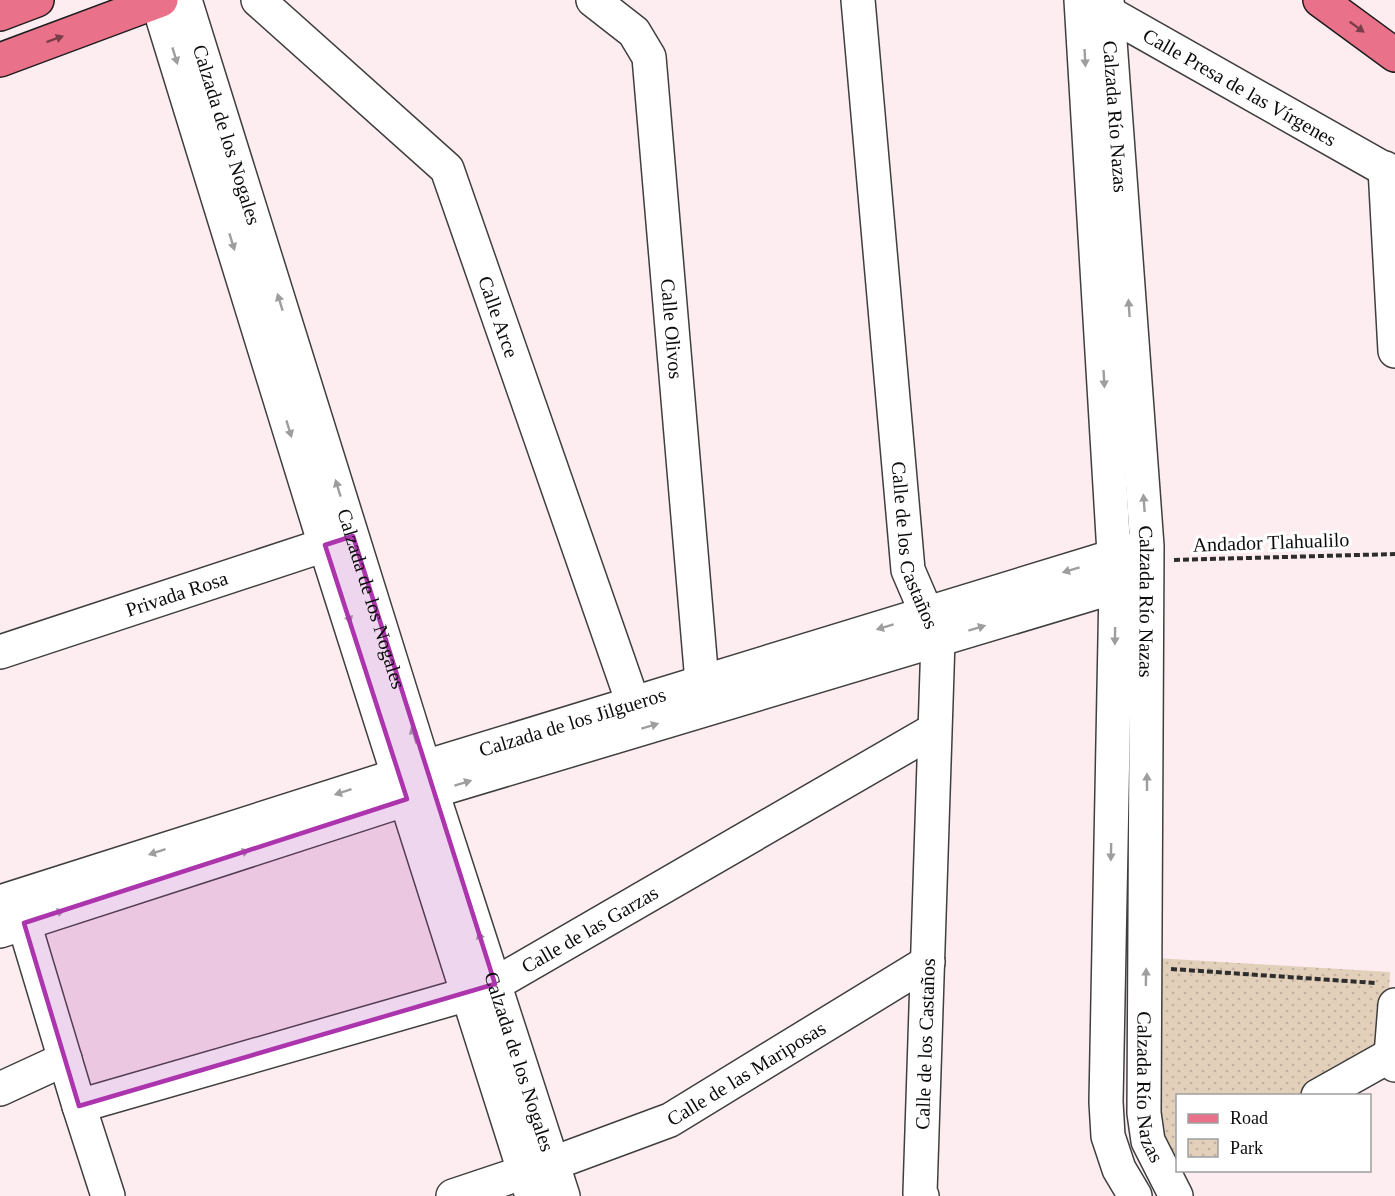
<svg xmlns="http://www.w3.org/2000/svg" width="1395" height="1196" font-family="Georgia,serif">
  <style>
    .park { fill: url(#park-dots) }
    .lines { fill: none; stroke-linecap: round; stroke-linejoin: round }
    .minor-casing { stroke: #3f3f3f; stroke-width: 36 }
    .major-casing { stroke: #1d1d1d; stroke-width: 36 }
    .path { stroke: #2e2e2e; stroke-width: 4; stroke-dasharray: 6 3; stroke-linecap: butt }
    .minor { stroke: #fff; stroke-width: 33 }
    .major { stroke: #e97189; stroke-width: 33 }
    .oneway { fill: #7a3e4a }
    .oneway2 { fill: #9e9e9e }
    .marked { fill: #ac34ac; fill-opacity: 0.2; stroke: #ac34ac; stroke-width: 4.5; stroke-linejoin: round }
    .labels { text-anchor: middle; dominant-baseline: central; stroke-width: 6; stroke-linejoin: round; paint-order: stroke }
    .street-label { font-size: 20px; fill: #0c0c0c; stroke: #fff }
  </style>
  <defs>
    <pattern id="park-dots" width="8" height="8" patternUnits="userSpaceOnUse" patternTransform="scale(1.5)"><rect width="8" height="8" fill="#e3d0bb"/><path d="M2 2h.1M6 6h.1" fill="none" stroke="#c2b1a0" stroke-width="1.8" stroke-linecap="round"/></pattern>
  </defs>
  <rect width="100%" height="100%" fill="#fdedf0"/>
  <path class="park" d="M1156 958 1390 972 1386 1052 1306 1095 1178 1096 1177 1165 1152 1128Z"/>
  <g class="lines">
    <g class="minor-casing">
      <g id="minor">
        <path d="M157 0 325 545 532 1196"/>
        <path id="s1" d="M185 0 424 767 563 1196"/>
        <path id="s2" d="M258 0 447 169 633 703"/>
        <path id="s3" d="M593 0 634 32 649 57 702 682"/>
        <path id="s4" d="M858 0 908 570 938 640 920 1193 922 1196"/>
        <path d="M1081 0 1116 587 1106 1102 1108 1136 1119 1169 1135 1196"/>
        <path id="s5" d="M1107 0 1147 546 1144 1113 1148 1141 1176 1196"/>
        <path id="s6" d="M1091 3 1395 175"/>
        <path d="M1385 168 1395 351"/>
        <path id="s7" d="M0 652 346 538"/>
        <path id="s8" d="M0 902 399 775 1134 550"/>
        <path d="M24 923 79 1106 108 1196"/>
        <path d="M0 931 407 799 1134 581"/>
        <path d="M1395 1005 1391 1055 1395 1065"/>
        <path d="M0 1089 65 1059"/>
        <path d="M1318 1096 1391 1055"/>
        <path id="s9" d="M79 1106 468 994 495 984 934 730"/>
        <path id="s10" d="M554 1163 670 1120 928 962"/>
        <path d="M453 1196 525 1172"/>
      </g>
    </g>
    <g class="major-casing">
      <g id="major">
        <path d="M1320 0 1395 55"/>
        <path d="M0 14 37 0"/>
        <path d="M0 60 161 0"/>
      </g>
    </g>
    <g class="path">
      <path d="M1174 560 1395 554"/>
      <path d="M1171 969 1376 983"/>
    </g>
    <use href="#minor" class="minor"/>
    <use href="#major" class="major"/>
  </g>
  <defs><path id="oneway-solid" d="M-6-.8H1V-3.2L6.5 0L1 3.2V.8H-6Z" transform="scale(1.5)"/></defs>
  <g class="oneway">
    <use href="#oneway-solid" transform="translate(1357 27) rotate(36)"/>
    <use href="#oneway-solid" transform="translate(55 39) rotate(-20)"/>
  </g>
  <g class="oneway2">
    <use href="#oneway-solid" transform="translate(175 56) rotate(73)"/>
    <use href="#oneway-solid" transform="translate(1085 58) rotate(87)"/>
    <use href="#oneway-solid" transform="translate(232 242) rotate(73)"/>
    <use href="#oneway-solid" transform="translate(280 302) rotate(-107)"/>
    <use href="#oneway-solid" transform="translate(1129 308) rotate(-94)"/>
    <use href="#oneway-solid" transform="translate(1104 379) rotate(87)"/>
    <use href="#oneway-solid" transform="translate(289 429) rotate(73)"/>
    <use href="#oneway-solid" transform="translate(338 488) rotate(-107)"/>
    <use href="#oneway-solid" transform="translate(1144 503) rotate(-94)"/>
    <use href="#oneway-solid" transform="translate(1071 570) rotate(163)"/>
    <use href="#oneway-solid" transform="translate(348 615) rotate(72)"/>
    <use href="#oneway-solid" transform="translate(885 627) rotate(163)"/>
    <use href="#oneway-solid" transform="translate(977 628) rotate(-17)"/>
    <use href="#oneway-solid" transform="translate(1115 636) rotate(91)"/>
    <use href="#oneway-solid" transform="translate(650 726) rotate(-17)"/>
    <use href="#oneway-solid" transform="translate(414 735) rotate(-107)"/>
    <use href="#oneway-solid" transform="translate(1147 782) rotate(-90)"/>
    <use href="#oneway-solid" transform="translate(463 783) rotate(-17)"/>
    <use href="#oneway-solid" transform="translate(343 792) rotate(162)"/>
    <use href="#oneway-solid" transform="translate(157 852) rotate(162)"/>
    <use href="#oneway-solid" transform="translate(1111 852) rotate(91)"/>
    <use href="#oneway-solid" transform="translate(241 853) rotate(-18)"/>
    <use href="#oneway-solid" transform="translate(56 913) rotate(-18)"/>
    <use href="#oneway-solid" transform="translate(481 940) rotate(-108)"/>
    <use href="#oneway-solid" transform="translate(1146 977) rotate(-89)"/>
  </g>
  <path class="marked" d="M353 536 495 984 79 1106 24 923 407 799 325 545Z"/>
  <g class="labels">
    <g class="street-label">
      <text stroke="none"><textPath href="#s6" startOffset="171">Calle Presa de las Vírgenes</textPath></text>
      <text stroke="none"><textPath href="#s5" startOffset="117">Calzada Río Nazas</textPath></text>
      <text stroke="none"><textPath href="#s1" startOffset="141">Calzada de los Nogales</textPath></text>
      <text stroke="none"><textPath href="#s2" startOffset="410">Calle Arce</textPath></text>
      <text stroke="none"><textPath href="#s3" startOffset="354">Calle Olivos</textPath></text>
      <text transform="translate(1271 542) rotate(-2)">Andador Tlahualilo</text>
      <text stroke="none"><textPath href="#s4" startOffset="549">Calle de los Castaños</textPath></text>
      <text stroke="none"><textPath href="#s7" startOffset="186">Privada Rosa</textPath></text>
      <text stroke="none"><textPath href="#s1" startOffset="627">Calzada de los Nogales</textPath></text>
      <text stroke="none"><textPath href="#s5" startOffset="603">Calzada Río Nazas</textPath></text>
      <text stroke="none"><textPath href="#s8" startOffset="600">Calzada de los Jilgueros</textPath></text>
      <text stroke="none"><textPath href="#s9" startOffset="543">Calle de las Garzas</textPath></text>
      <text transform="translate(925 1044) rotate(-88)">Calle de los Castaños</text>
      <text stroke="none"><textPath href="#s1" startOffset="1113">Calzada de los Nogales</textPath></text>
      <text stroke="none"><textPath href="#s10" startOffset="213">Calle de las Mariposas</textPath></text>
      <text stroke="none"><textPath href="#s5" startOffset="1089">Calzada Río Nazas</textPath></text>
    </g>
  </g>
  <rect x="1176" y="1094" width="195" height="78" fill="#ffffff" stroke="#9e9e9e" stroke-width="1.5"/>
  <rect x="1188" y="1114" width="30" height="9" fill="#e97189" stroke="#9e9e9e" stroke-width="1.5"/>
  <text x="1230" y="1124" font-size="18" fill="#0c0c0c">Road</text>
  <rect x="1188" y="1139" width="30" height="18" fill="url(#park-dots)" stroke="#9e9e9e" stroke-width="1.5"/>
  <text x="1230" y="1154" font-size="18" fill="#0c0c0c">Park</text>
</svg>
